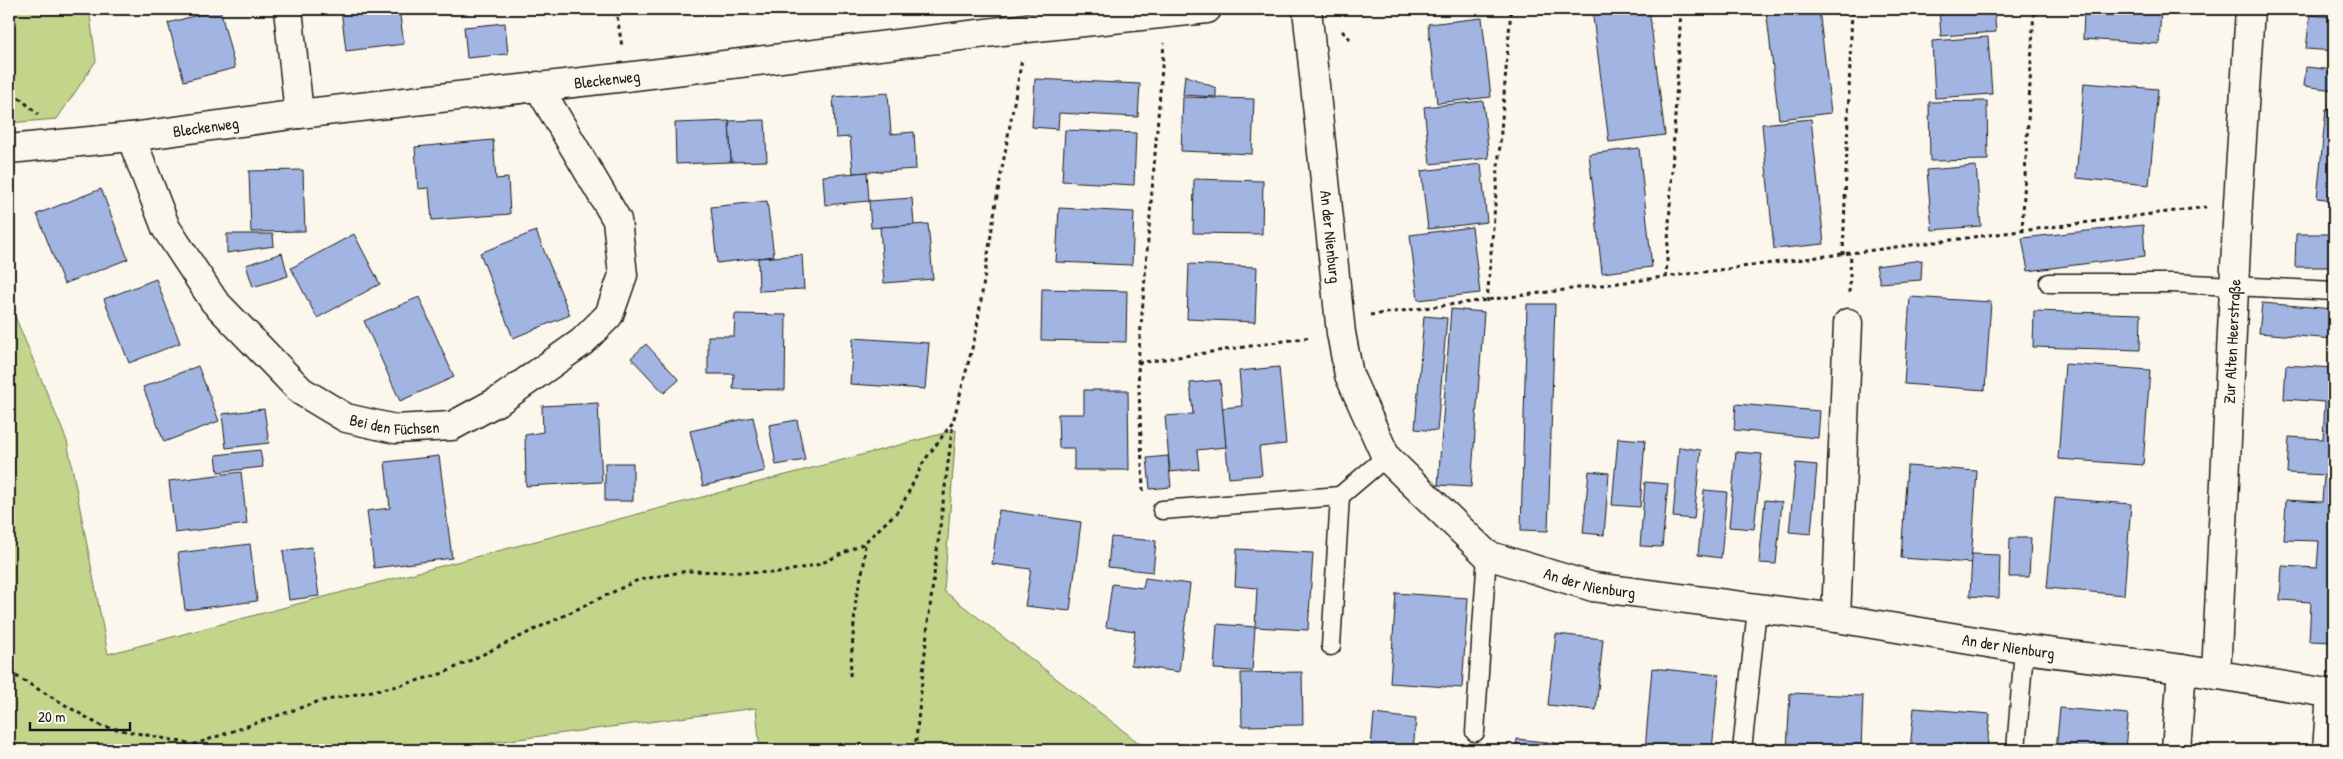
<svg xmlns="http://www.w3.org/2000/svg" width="2343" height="759" font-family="'Patrick Hand',sans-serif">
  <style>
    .green { fill: #c2d58b; stroke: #6f7854 }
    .building { fill: #a1b4e2; stroke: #1c1c1c }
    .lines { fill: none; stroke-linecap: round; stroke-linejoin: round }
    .service-casing { stroke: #1c1c1c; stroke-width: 21 }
    .minor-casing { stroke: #1c1c1c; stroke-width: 31 }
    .path { stroke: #1c1c1c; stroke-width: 3; stroke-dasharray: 4 4; stroke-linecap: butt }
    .service { stroke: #fbf7ec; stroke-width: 18 }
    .minor { stroke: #fbf7ec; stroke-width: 28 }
    .labels { text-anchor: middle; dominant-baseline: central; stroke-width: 4; stroke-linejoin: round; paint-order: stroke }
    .street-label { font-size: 16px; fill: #1c1c1c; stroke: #fbf7ec }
  </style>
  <rect width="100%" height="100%" fill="#fbf7ec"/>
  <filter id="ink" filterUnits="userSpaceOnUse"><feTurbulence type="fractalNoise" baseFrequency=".02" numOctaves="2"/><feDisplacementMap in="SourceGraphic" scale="10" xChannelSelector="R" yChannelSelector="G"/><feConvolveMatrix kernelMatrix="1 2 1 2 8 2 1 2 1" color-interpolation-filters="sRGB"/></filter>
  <g filter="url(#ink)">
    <g class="green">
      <path d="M9 9H89L96 61 57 119 9 123Z"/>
      <path d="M9 302 67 441 108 654 956 430 944 591 1148 750H760L756 708 434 750H9Z"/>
    </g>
    <g class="building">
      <path d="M220 9 235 68 184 81 168 23Z"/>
      <path d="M341 9H399L404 44 346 51Z"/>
      <path d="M440 9H504L440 14Z"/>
      <path d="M636 9H670L637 14Z"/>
      <path d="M1592 9H1649L1665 135 1609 142Z"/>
      <path d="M1766 9H1819L1831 113 1779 119Z"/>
      <path d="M1939 9H1994L1996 32 1941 36Z"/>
      <path d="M2084 9H2161L2159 44 2083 39Z"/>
      <path d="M2310 15 2334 17V51L2306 49Z"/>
      <path d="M1482 18 1491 97 1437 103 1428 24Z"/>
      <path d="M505 23 508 54 467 58 464 27Z"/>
      <path d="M1988 37 1992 94 1935 98 1932 41Z"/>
      <path d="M2306 67 2334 70V90L2304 86Z"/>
      <path d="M1185 75 1216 88V97L1183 95Z"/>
      <path d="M1035 79 1140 84 1138 117 1059 113 1058 129 1032 127Z"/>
      <path d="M2084 83 2158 89 2149 185 2076 178Z"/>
      <path d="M888 93 891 134 914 132 916 169 853 173 850 137 836 138 833 97Z"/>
      <path d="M1183 97 1254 99 1252 154 1181 151Z"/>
      <path d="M1483 101 1489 158 1430 164 1424 107Z"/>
      <path d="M1987 101 1988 160 1930 161 1929 102Z"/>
      <path d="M2326 109 2334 110V200L2317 198Z"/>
      <path d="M1811 119 1824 244 1774 249 1762 124Z"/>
      <path d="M765 120 767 161 731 162 729 121Z"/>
      <path d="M729 121 731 162 676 164 675 123Z"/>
      <path d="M1065 130 1136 133 1134 185 1062 181Z"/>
      <path d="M493 140 496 179 508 178 510 214 432 220 429 188 418 189 415 147Z"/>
      <path d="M1639 148 1652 267 1602 273 1589 154Z"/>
      <path d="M1481 164 1487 222 1428 229 1421 171Z"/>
      <path d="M1976 166 1981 226 1932 230 1927 170Z"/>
      <path d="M303 170 305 231 251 232 249 171Z"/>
      <path d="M867 172 869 201 825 205 823 176Z"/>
      <path d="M1194 179 1263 181 1262 234 1193 233Z"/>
      <path d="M101 189 128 259 64 284 37 214Z"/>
      <path d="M912 198 914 225 871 228 869 201Z"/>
      <path d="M767 201 774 256 717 263 711 207Z"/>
      <path d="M1059 208 1134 212 1132 265 1056 262Z"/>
      <path d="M928 224 933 279 884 283 880 227Z"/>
      <path d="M2143 225 2145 256 2028 271 2022 238Z"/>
      <path d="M1472 227 1480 293 1418 300 1410 235Z"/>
      <path d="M536 231 570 315 513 338 480 253Z"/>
      <path d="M227 234H273L274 246 227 253Z"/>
      <path d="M354 234 380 284 317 318 291 268Z"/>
      <path d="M2296 234H2334V267H2295Z"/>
      <path d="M282 253 288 276 253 287 246 265Z"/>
      <path d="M802 255 804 289 759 291 758 258Z"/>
      <path d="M1922 260 1921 280 1880 283 1876 266Z"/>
      <path d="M1189 264 1257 267 1255 322 1187 319Z"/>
      <path d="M156 279 180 343 129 363 104 299Z"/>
      <path d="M1042 289 1127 291 1126 342 1041 340Z"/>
      <path d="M419 297 454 377 400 401 364 321Z"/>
      <path d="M1910 297 1991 302 1985 390 1904 384Z"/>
      <path d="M2262 303 2334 309V339L2259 333Z"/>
      <path d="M1527 304H1555L1548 531 1521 530Z"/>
      <path d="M1451 309 1484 312 1471 487 1438 485Z"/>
      <path d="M2034 311 2141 314 2140 350 2033 347Z"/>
      <path d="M735 314 786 315 785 390 733 389 734 374H708V336H734Z"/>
      <path d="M1424 316 1447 318 1437 431 1415 429Z"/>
      <path d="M853 338 929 343 925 389 850 384Z"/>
      <path d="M646 344 679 380 664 393 631 358Z"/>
      <path d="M2065 364 2150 370 2143 465 2058 459Z"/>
      <path d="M2286 365 2334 368V642L2309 641 2311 602 2280 600 2282 566 2317 568 2319 541 2284 540 2286 500 2322 502 2324 475 2287 473 2289 437 2323 439 2325 402 2284 399Z"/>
      <path d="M198 366 219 421 164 442 143 387Z"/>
      <path d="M1279 367 1286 444 1259 447 1262 475 1229 478 1222 408 1242 406 1239 371Z"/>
      <path d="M1220 380 1226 447 1197 450 1199 469 1170 472 1165 416 1193 414 1190 383Z"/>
      <path d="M1084 390H1128L1129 470H1074V448H1059L1058 414H1084Z"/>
      <path d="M598 403 602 482 526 486 525 435 543 432 542 406Z"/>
      <path d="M1736 404 1820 411 1818 438 1734 430Z"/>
      <path d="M264 409 269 443 226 448 222 414Z"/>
      <path d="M753 417 765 471 703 486 690 431Z"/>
      <path d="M797 420 805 460 776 465 769 425Z"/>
      <path d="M1618 438 1645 440 1640 507 1612 505Z"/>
      <path d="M1679 447 1701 450 1694 519 1673 517Z"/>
      <path d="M260 450 263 467 218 472 216 455Z"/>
      <path d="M1736 452 1762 454 1754 529 1729 527Z"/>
      <path d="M439 456 452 558 374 568 367 511 390 508 385 462Z"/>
      <path d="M1168 456 1171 487 1150 489 1147 458Z"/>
      <rect x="605" y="463" width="28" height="38"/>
      <path d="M1796 463 1817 465 1811 534 1789 532Z"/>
      <path d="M1907 466 1977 471 1971 563 1901 558Z"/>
      <path d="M1589 471 1609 473 1604 535 1583 533Z"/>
      <path d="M241 472 247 524 175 533 169 481Z"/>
      <path d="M1645 482 1668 484 1662 547 1640 546Z"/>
      <path d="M1704 490 1727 492 1721 558 1698 555Z"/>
      <path d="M2055 498 2131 504 2124 595 2047 588Z"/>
      <path d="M1765 500 1782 502 1776 564 1759 563Z"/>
      <path d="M999 510 1081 522 1070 611 1025 606 1031 569 992 564Z"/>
      <path d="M1111 537 1156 541 1153 572 1108 567Z"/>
      <path d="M2010 538H2031L2029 577H2009Z"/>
      <path d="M250 544 257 601 185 610 178 553Z"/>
      <path d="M312 547 319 596 289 600 283 551Z"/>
      <path d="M1237 549 1313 553 1308 630 1255 627 1257 588 1235 586Z"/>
      <path d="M1972 554 2000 555 1999 598 1970 596Z"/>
      <path d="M1145 578 1190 584 1179 672 1131 665 1135 631 1106 627 1112 584 1143 588Z"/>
      <path d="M1396 593 1468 598 1462 688 1390 683Z"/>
      <path d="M1217 624 1255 627 1252 671 1214 669Z"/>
      <path d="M1556 634 1603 639 1596 710 1548 705Z"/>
      <path d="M1652 668 1719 675 1712 750H1645Z"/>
      <path d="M1302 672 1303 725 1242 726 1241 673Z"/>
      <path d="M1790 693 1863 696 1861 750H1787Z"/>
      <path d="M1914 708 1990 714 1987 750H1910Z"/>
      <path d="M2060 708 2128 714 2125 750H2056Z"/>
      <path d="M1374 714 1416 719 1413 750 1371 747Z"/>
      <path d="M1517 739 1564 744 1563 750H1516Z"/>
    </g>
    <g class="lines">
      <g class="service-casing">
        <g id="service">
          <path d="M2049 283H2172L2334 291"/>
          <path d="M1162 510 1340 496"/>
          <path d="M1331 646 1340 496 1386 457"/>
          <path d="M1475 732 1487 555"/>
          <path d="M1742 750 1757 609"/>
          <path d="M2016 750 2024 649"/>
          <path d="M2322 750 2326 693"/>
        </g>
      </g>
      <g class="minor-casing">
        <g id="minor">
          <path d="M288 9 299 114"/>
          <path id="s1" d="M1307 9 1341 333 1349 375 1386 457 1487 555 1593 587 1836 618"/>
          <path id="s2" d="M131 137 166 228 214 301 301 391 346 418 395 429 452 426 500 400 582 342 609 315 623 275 617 220 538 86"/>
          <path id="s3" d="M9 149 131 137 299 114 626 77 1027 28 1207 9"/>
          <path id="s4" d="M1848 323 1836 618 2024 649 2182 669 2334 694"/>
          <path id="s5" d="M2216 675 2238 203 2250 9"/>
          <path d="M2176 750 2182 669"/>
        </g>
      </g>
      <g class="path">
        <path d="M616 9 622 47"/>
        <path d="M1342 31 1350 39"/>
        <path d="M9 85 15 94 38 114"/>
        <path d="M2022 232 2034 9"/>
        <path d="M1843 255 1852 9"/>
        <path d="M1666 278 1681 9"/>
        <path d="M1849 293 1851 254"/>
        <path d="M1487 302 1511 9"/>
        <path d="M1370 315 2206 207"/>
        <path d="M1138 363 1311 337"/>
        <path d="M1143 491 1138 363 1164 43"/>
        <path d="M9 672 101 726 192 744"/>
        <path d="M850 676 856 598 864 564 865 541"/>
        <path d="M178 750 317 702 402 685 444 673 638 580 687 571 778 573 820 564 863 544 900 509 924 461 953 422 976 333 996 202 1022 59"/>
        <path d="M915 750 928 623 953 423"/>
      </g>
      <use href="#service" class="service"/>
      <use href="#minor" class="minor"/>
    </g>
  </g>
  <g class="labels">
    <g class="street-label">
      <text stroke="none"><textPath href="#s3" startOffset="602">Bleckenweg</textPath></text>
      <text stroke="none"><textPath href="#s3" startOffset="198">Bleckenweg</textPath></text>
      <text stroke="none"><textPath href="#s1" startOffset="229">An der Nienburg</textPath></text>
      <text stroke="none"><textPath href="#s5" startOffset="334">Zur Alten Heerstraße</textPath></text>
      <text stroke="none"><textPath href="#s2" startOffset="412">Bei den Füchsen</textPath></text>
      <text stroke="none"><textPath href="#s1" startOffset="706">An der Nienburg</textPath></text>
      <text stroke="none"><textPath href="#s4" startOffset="470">An der Nienburg</textPath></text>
    </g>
  </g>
  <rect width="2343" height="759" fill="none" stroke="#fbf7ec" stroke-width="30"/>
  <rect x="15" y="15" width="2313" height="729" fill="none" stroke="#1c1c1c" stroke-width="2" filter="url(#ink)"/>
  <path d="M30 722v8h100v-8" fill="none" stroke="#1c1c1c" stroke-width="2.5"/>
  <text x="38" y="722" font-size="15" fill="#1c1c1c" stroke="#fbf7ec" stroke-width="4" paint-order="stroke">20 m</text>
</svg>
